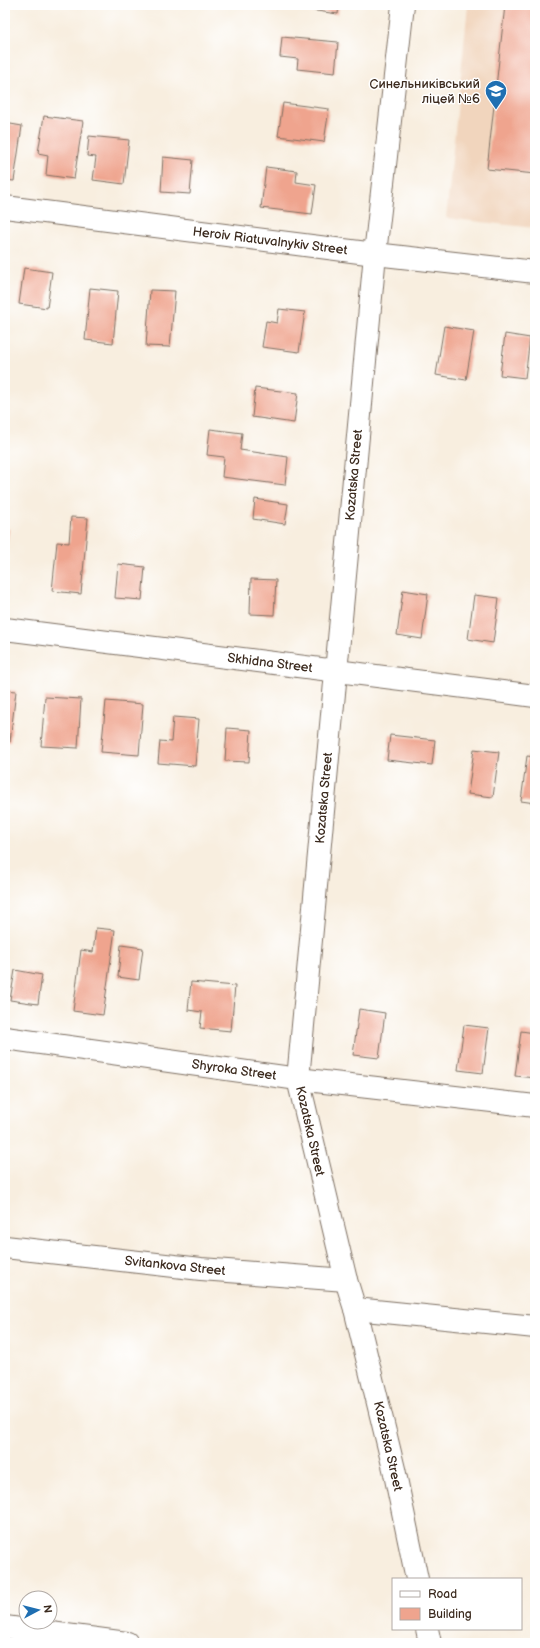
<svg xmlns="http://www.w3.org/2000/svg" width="540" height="1648" font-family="'Balsamiq Sans',sans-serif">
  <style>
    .built { fill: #f1d5bd }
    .building { fill: #efa48e }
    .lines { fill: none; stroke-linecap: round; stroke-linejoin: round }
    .street-casing { stroke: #7d6f62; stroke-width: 24 }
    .secondary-casing { stroke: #7d6f62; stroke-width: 24 }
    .street { stroke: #fff; stroke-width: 22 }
    .secondary { stroke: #fff; stroke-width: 22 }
    .labels { text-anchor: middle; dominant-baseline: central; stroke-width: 3; stroke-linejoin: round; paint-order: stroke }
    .poi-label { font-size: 13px; fill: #3b2a1e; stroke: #fff; text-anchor: end }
    .street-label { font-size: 13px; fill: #3b2a1e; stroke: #fff }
  </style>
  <rect width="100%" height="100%" fill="#fff"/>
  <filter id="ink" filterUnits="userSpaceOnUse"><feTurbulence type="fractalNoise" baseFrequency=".025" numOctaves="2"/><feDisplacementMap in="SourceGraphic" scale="8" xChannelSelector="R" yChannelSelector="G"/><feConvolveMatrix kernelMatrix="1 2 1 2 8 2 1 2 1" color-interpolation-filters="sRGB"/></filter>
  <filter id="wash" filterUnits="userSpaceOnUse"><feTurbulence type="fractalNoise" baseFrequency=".012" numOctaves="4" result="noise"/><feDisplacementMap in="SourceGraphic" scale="16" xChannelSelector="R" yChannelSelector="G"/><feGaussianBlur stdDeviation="0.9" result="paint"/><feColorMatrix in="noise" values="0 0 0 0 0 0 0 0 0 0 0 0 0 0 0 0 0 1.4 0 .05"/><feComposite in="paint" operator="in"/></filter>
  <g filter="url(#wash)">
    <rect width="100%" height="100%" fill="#f8eedf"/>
    <path class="built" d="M468 5H535V228L446 218Z"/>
    <g id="blocks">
      <g class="building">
        <path d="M295 5H339L338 14 295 8Z"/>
        <path d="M505 5H535V174L487 169Z"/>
        <path d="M282 37 338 42 335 73 297 69 298 59 280 57Z"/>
        <path d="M283 103 329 109 324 142 278 136Z"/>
        <path d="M44 116 83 121 74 179 46 175 48 155 38 153Z"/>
        <path d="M5 123 22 126 14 181 5 180Z"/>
        <path d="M89 136 129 140 124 184 93 180 96 157 87 156Z"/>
        <path d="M163 157 193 160 190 194 161 192Z"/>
        <path d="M266 167 297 171 296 182 316 185 312 214 261 208Z"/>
        <path d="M24 268 52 272 47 308 19 304Z"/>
        <path d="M90 288 118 291 113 343 85 340Z"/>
        <path d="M150 290 175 291 170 347 146 346Z"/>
        <path d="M279 309 305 312 299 352 262 347 266 321 277 323Z"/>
        <path d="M444 326 474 331 466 380 436 375Z"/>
        <path d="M505 334 530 338 525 378 500 375Z"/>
        <path d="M255 388 298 393 294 423 252 417Z"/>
        <path d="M210 429 242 433 240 450 288 457 285 485 222 477 224 457 207 455Z"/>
        <path d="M255 499 288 504 285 524 253 519Z"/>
        <path d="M71 517 88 518 81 594 52 591 57 542 69 543Z"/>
        <path d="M5 529H9L6 552H5Z"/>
        <path d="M118 564 145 567 142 600 115 598Z"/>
        <path d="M251 579 276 580 274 615 250 614Z"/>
        <path d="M403 590 428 594 422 639 397 635Z"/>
        <path d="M474 595 499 598 493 643 468 639Z"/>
        <path d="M5 690 16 691 10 742 5 741Z"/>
        <path d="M45 697 81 699 78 748 41 746Z"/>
        <path d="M106 701 143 704 139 755 101 752Z"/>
        <path d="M173 717 199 719 195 766 158 763 160 741 171 742Z"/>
        <path d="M227 728 251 730 249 762 225 761Z"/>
        <path d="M390 735 435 740 432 765 387 760Z"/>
        <path d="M474 749 499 752 493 797 468 794Z"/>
        <path d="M527 756 535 757V803L521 801Z"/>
        <path d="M96 928 115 930 103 1015 73 1011 81 950 93 952Z"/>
        <path d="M121 945 143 948 139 980 118 977Z"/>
        <path d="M15 970 42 975 38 1004 10 1000Z"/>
        <path d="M191 982 235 986 231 1031 200 1028 202 1012 188 1010Z"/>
        <path d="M359 1009 385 1013 379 1058 353 1055Z"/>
        <path d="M464 1025 489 1028 483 1073 458 1070Z"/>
        <path d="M521 1031 535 1033V1078L515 1076Z"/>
      </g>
    </g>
  </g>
  <g filter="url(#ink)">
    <use href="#blocks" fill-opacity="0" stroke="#7d6f62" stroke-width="1"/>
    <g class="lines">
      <g class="street-casing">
        <g id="street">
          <path d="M375 254 535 272"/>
          <path d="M5 629 535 696"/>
          <path d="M5 1038 298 1079 535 1106"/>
          <path d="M5 1247 201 1269 346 1280"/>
          <path d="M355 1309 535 1327"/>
          <path d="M5 1627 127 1643"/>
        </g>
      </g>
      <g class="secondary-casing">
        <g id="secondary">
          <path d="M403 5 375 254 298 1079 346 1280 355 1309 394 1469 417 1579"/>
          <path d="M5 207 375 254"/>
          <path d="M427 1629 430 1643"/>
        </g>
      </g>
      <use href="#street" class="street"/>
      <use href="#secondary" class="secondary"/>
    </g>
  </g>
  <defs>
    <g id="school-pin" transform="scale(1.15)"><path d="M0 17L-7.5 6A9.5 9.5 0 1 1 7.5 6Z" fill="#1f6fb2" stroke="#fff"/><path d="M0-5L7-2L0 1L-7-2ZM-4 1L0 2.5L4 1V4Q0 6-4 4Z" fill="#fff"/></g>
  </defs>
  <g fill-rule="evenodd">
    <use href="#school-pin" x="496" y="91"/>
  </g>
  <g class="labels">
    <g class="poi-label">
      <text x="480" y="84">Синельниківський<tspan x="480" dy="15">ліцей №6</tspan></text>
    </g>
    <g class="street-label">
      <text transform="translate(270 241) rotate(7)">Heroiv Riatuvalnykiv Street</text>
      <text transform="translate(354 475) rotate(-85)">Kozatska Street</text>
      <text transform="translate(270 663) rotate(7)">Skhidna Street</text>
      <text transform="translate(324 798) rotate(-85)">Kozatska Street</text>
      <text transform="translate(234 1070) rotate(8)">Shyroka Street</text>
      <text transform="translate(310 1131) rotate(77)">Kozatska Street</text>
      <text transform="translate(175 1266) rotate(6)">Svitankova Street</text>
      <text transform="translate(388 1446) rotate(77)">Kozatska Street</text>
    </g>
  </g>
  <rect width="540" height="1648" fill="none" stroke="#fff" stroke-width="20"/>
  <rect x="392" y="1578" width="130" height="52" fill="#ffffff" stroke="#b1aaa5"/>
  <rect x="400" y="1591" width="20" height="6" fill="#ffffff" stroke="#b1aaa5"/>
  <text x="428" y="1598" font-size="12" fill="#3b2a1e">Road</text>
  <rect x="400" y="1608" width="20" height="12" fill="#efa48e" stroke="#b1aaa5"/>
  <text x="428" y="1618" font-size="12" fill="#3b2a1e">Building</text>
  <g transform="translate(38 1610) rotate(83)"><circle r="19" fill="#ffffff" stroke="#b1aaa5"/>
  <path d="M0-3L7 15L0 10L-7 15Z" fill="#1f6fb2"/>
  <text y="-6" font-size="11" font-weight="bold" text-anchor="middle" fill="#3b2a1e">N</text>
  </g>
</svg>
